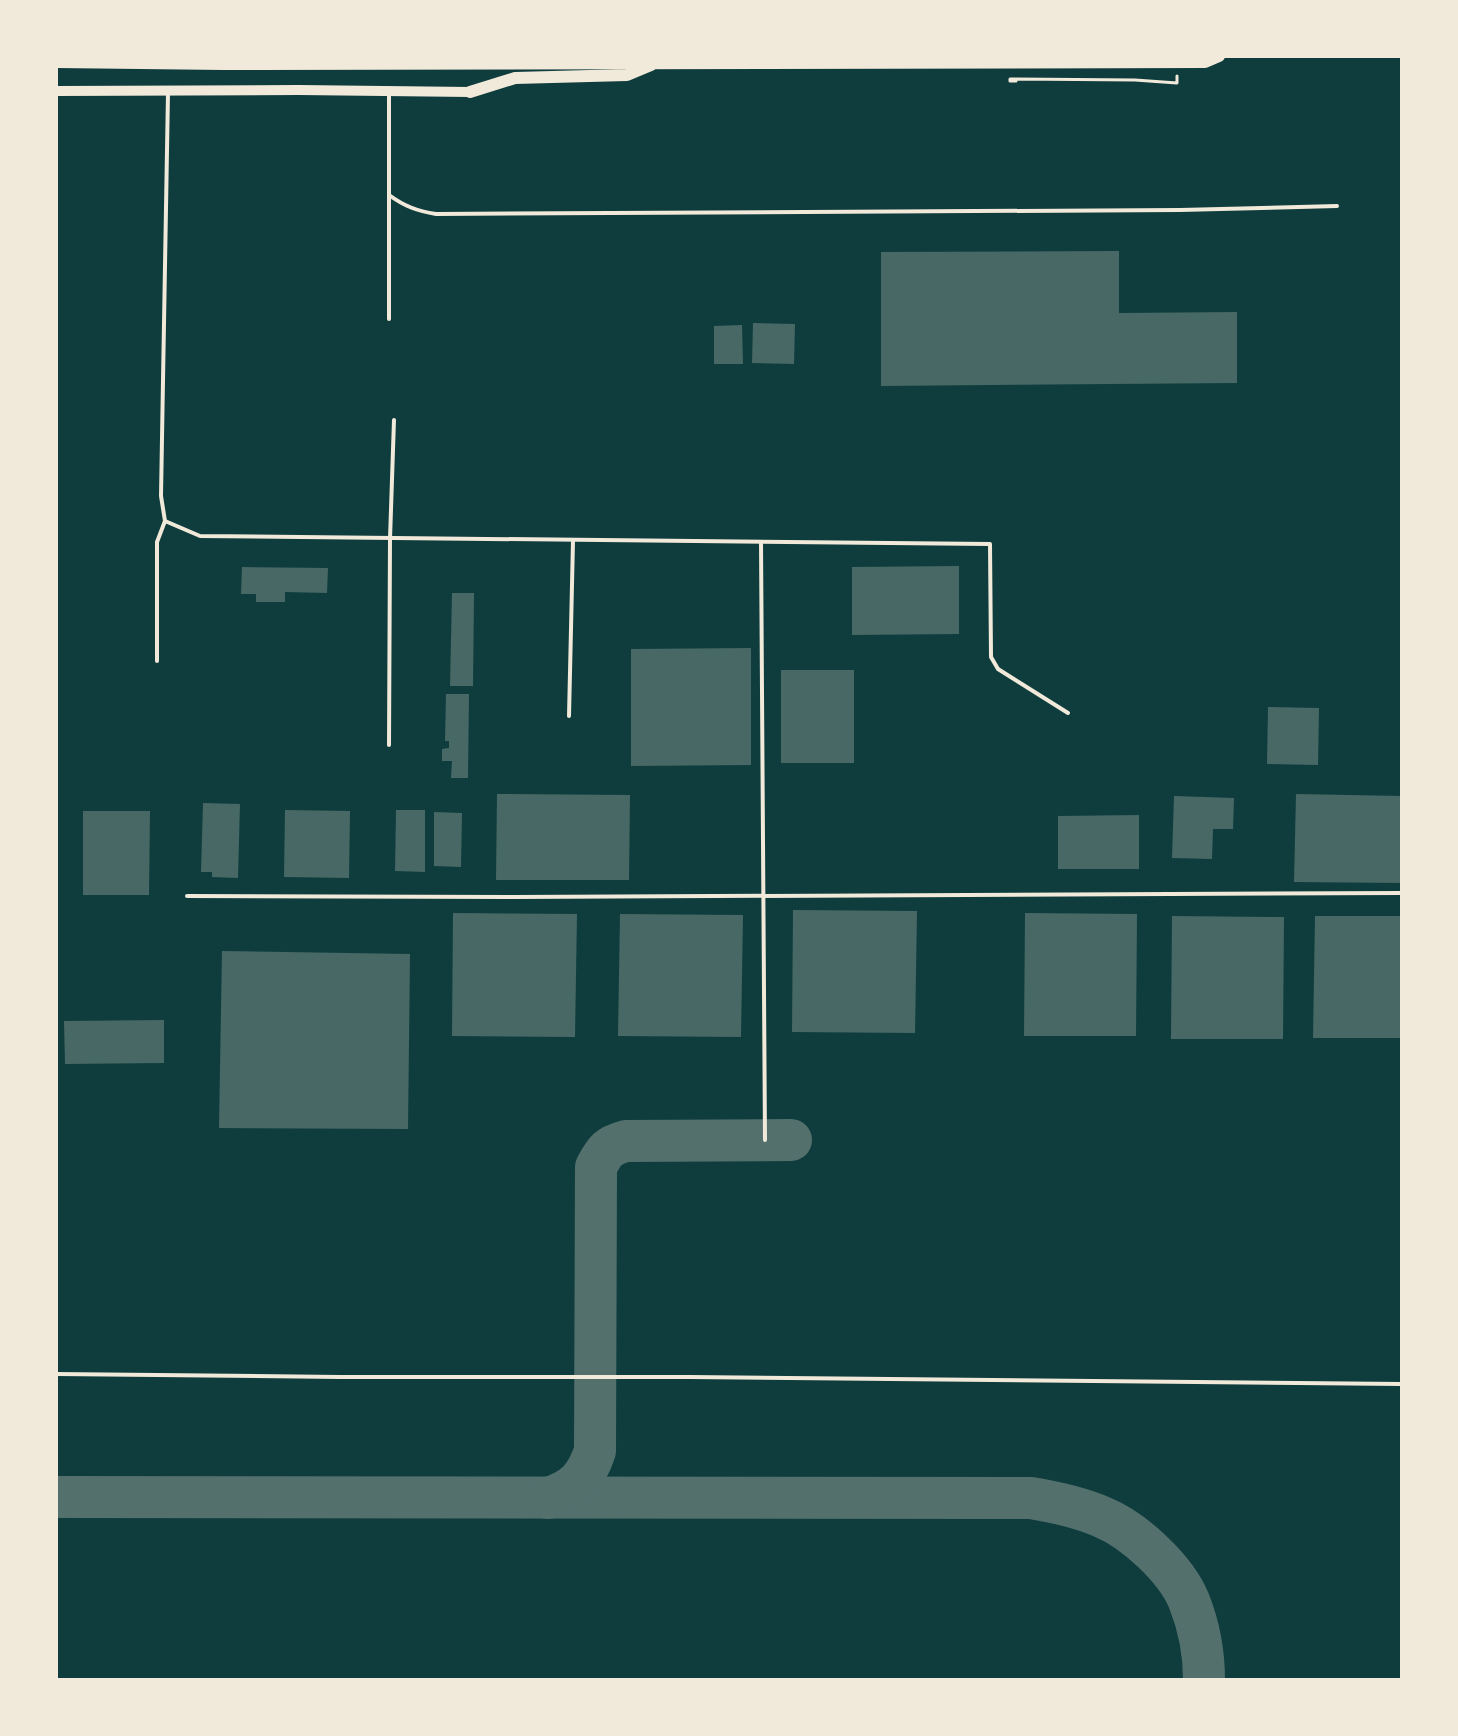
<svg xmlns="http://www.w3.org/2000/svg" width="1458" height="1736" font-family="Jost,sans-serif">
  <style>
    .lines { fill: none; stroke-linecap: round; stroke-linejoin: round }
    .taxiway { stroke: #53706d; stroke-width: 42 }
    .building { fill: #486865 }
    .path { stroke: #f1e9da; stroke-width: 3 }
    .service { stroke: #f1e9da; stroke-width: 4 }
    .secondary { stroke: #f1e9da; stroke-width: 10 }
    .trunk { stroke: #f1e9da; stroke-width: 12 }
  </style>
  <rect width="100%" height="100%" fill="#0f3d3e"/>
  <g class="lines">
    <g class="taxiway">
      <path d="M56 1497 1031 1498C1055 1502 1079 1507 1102 1517 1134 1530 1176 1569 1189 1601 1199 1626 1204 1654 1204 1680"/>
      <path d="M548 1498C575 1489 586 1478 595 1451L596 1167C605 1150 608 1146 626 1141L791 1140"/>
    </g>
  </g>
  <g class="building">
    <path d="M1119 251V313L1237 312V383L881 386V252Z"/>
    <path d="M753 323 795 324 794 364 752 363Z"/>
    <path d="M742 325 743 364H714V326Z"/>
    <path d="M959 566V634L852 635V567Z"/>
    <path d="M242 567 328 568 327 593 285 592V602H256V594H241Z"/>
    <path d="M452 593H474L473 686H450Z"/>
    <path d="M751 648V765L631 766V649Z"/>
    <rect x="781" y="670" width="73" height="93"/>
    <path d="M446 694H469L468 778H451L452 761H442V749L449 748V741H445Z"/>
    <path d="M1268 707 1319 708 1318 765 1267 764Z"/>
    <path d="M497 794 630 795 629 880H496Z"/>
    <path d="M1296 794 1402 796V883L1294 882Z"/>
    <path d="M1174 796 1234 798 1233 829H1213L1212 859 1172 858Z"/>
    <path d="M203 803 240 804 238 878 212 877V872H201Z"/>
    <path d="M285 810 350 811 349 878 284 877Z"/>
    <path d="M396 810H425V872L395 871Z"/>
    <path d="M83 811H150L149 895H83Z"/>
    <path d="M434 812 462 813 461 867 434 866Z"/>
    <path d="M1139 815V869H1058V816Z"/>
    <path d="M793 910 917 911 915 1033 792 1032Z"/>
    <path d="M453 913 577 914 575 1037 452 1036Z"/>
    <path d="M1025 913 1137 914 1136 1036H1024Z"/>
    <path d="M620 914 743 915 741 1037 618 1036Z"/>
    <path d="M1172 916 1284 917 1283 1039H1171Z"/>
    <path d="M1315 916H1402V1038H1313Z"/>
    <path d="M222 951 410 954 408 1129 219 1128Z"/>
    <path d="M164 1020V1063L65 1064 64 1021Z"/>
  </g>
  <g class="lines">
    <path class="path" d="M1016 81H1010V79L1135 80 1177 83V76"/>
    <g class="service">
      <path d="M389 195C404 206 417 211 436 214L1180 210 1337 206"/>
      <path d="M389 319V94"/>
      <path d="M165 521 200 536 990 544 991 657 998 669 1068 713"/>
      <path d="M761 542 765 1140"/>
      <path d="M157 661V542L165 521 161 496 168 93"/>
      <path d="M569 716 573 541"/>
      <path d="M389 745 390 539 394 420"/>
      <path d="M187 896 514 897 1402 893"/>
      <path d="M56 1374 340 1377H690L1402 1384"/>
    </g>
    <path class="secondary" d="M56 91 299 90 470 92"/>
    <g class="trunk">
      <path d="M56 62 224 64 1205 62 1219 56"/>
      <path d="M470 92 515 78 627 75 651 65"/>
    </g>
  </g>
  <rect width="1458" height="1736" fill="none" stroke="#f1e9da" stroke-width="116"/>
</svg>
